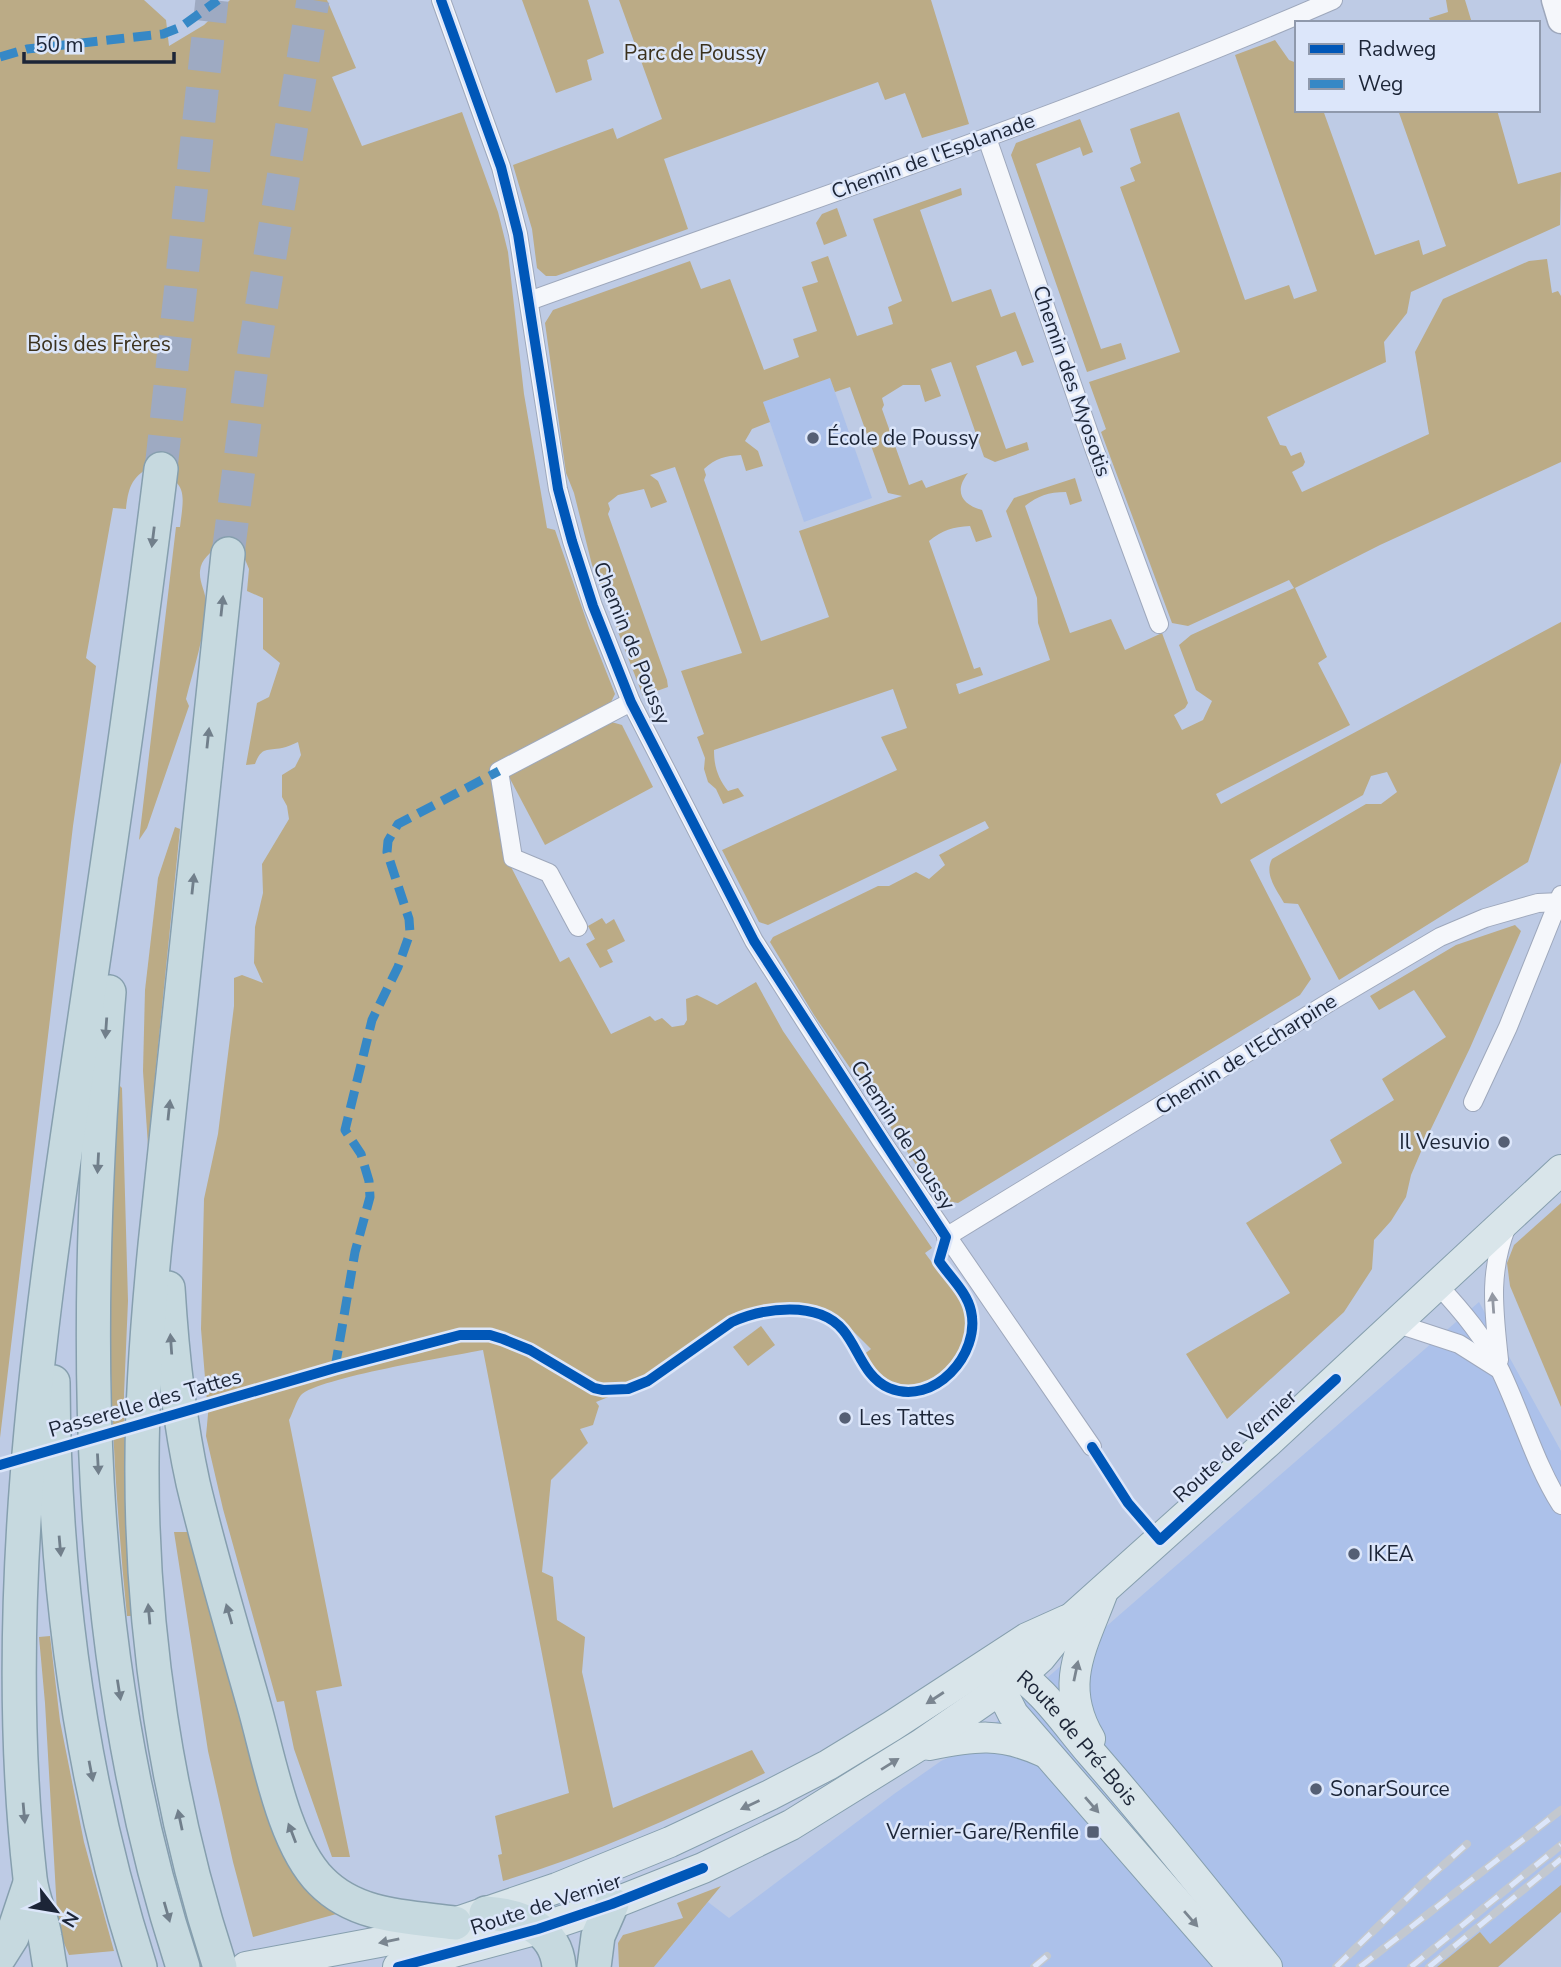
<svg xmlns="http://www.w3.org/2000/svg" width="1561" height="1967" font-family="'Nunito Sans',sans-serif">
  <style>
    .built { fill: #acc1ea }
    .green { fill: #bbab86; fill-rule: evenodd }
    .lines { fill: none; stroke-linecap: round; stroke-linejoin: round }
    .highway-tunnel { stroke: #9eaac2; stroke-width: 33; stroke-dasharray: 33 17; stroke-linecap: butt }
    .street-casing { stroke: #9ea8bc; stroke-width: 20 }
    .secondary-casing { stroke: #9ea8bc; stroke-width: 29 }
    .primary-casing { stroke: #869fae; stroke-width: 32 }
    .highway-casing { stroke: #869fae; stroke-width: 36 }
    .street { stroke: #f5f7fb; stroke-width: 18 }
    .secondary { stroke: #f5f7fb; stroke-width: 26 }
    .primary { stroke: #d9e5ea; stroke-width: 30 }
    .highway { stroke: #c6d9df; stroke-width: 33 }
    .rail-casing { stroke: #c3c8cf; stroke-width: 8 }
    .rail { stroke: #dce6fa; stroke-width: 5; stroke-dasharray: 16; stroke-linecap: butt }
    .quiet { stroke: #3688c6; stroke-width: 9; stroke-dasharray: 18 9; stroke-linecap: butt }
    .cycleway-casing { stroke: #dce6fa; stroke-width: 15 }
    .cycleway { stroke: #0057b8; stroke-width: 10 }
    .oneway { fill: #717f8b }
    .oneway2 { fill: #9398a3 }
    .oneway3 { fill: #7a8590 }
    .poi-dot { fill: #555f74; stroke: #dce6fa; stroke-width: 2.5 }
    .labels { text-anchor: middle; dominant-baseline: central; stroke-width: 5; stroke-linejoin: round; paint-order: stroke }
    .park-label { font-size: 21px; fill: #3b311d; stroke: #dce6fa }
    .street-label { font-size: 21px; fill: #1c2537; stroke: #dce6fa }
    .poi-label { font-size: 21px; fill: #1c2537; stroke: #dce6fa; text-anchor: start }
  </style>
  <rect width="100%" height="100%" fill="#becbe5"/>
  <g class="built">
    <path d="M830 378 872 498 804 522 763 402Z"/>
    <path d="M1479 1302 1561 1451V1912L1498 1967H654L708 1902 729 1918 894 1794 941 1761 963 1751Z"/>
  </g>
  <g class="green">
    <path d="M0 0H144L166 20 169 46 204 25 230 0H327L356 68 332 77 362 146 462 112 498 212 508 252 524 394 547 528 555 530 589 628 615 694 610 704 495 763 509 863 560 962 569 957 611 1034 650 1016 655 1021 662 1018 672 1027 684 1025 687 1020 686 999 697 995 717 1005 756 982 783 1031 932 1248 925 1253C934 1266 962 1298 965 1311 975 1349 928 1402 889 1383 878 1377 870 1364 863 1355L871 1349 847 1325 842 1329C812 1303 766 1306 732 1322L648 1381 596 1402 599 1406 593 1425 580 1429 588 1443 551 1480 542 1572 553 1577 557 1620 585 1637 582 1672 613 1808 752 1750 765 1773C680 1815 594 1854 503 1881L498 1855 502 1854 495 1816 569 1793 483 1350C452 1356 318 1378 301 1395 296 1401 293 1413 289 1420L342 1686 316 1691 350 1857H332L294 1749 284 1701 277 1702 223 1509 206 1436 208 1414 201 1329 204 1199 218 1134 234 1006V978L242 975 263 983 254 963 255 927 263 893 262 864 289 819 287 806 282 797V775L295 767 301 755 298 742C293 744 287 747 282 748 267 751 262 746 255 764L246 765 257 703 269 697 280 663 263 649V598L247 591 249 569 244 557 219 546C210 553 201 559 200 571 199 583 206 592 206 603 205 636 194 667 186 699L189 706 147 828 139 840 176 527H180C185 488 187 483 149 468 131 477 128 490 126 509L113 508 86 658 96 666 73 826 0 1438Z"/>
    <path d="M522 0H588L604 53 587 60 592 80 556 93Z"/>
    <path d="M619 0H931L969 124 922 138 905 93 885 100 878 82 664 159 688 229 556 276H546L537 268 532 229 513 165 613 128 617 139 662 119Z"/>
    <path d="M1446 0H1465L1472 23H1431L1429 18 1448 12Z"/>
    <path d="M1275 40 1289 60 1297 63V110H1323L1375 255 1419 240 1423 255 1446 246 1398 110H1497L1518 184 1561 172 1560 225 1411 292 1407 313 1384 342 1386 362 1267 417 1280 445 1286 446 1291 456 1301 452 1305 462 1303 466 1292 472 1302 492 1429 434 1415 352 1443 299 1529 261 1547 259 1552 293 1558 291 1561 296V462L1380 545 1295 588 1327 657 1318 663 1350 725 1216 794 1221 804 1561 622V762L1528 862 1339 980 1298 904 1284 903C1276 889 1264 874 1272 859L1366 804H1381L1397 792 1387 772 1371 776 1363 795 1250 860 1311 979 1300 995 958 1203 940 1200 814 1015 770 942 773 937 878 886H889L916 872 929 879 945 865 939 855 989 828 985 821 768 925 759 922 722 850 897 770 881 737 907 728 893 689 714 750C714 767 718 778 728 791L738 788 744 796 723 804 716 789 708 782 704 769 705 758 697 737 704 734 681 671 742 653 675 467 650 475 658 481 667 502 651 508 644 489 618 495 608 503 610 509 608 514 667 680 668 687 643 696 592 565 574 493 566 473 545 323 553 310 690 261 701 289 730 279 764 370 799 357 793 339 817 331 802 287 818 282 811 262 828 256 857 336 893 324 888 307 902 301 873 219 961 188 962 195 920 210 952 302 991 289 1001 317 1015 312 1034 362 1022 366 1016 351 976 366 1006 449 1027 442 1029 450 995 462 984 457 951 362 931 369 941 396 925 402 920 385H903L882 398 884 405 882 409 909 485 922 480 926 488 968 473C954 491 961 504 982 510L992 537 976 542 970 526C953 527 942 530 929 541L974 669 980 667 983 675 956 684 959 694 1050 660 1038 623 1037 598 1006 511 1014 498 1075 478 1082 501 1070 505 1066 492C1048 492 1038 496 1025 506L1070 633 1111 619 1125 650 1162 633 1188 703 1185 708 1174 715 1182 730 1203 720 1212 701 1196 690 1179 645 1191 635 1294 588 1289 580 1188 626 1172 623 1101 432 1106 429 1089 382 1180 352 1120 187 1135 181 1130 168 1141 163 1130 129 1179 112 1245 300 1289 285 1294 299 1317 291 1235 55ZM830 378 835 392 850 387 888 493 902 496 799 531 829 617 761 641 704 480 706 475 704 469C716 458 725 456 741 455L746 471 763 466 758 451 745 441 752 429 770 422 763 402Z"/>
    <path d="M1080 119 1093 152 1083 156 1080 147 1036 164 1101 349 1121 343 1126 359 1087 372 1011 155 1016 143Z"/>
    <path d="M837 208 847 236 824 245 816 223 822 214Z"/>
    <path d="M608 721 622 725 653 787 545 845 507 773Z"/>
    <path d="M175 827 180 829 148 1146 143 1071 145 990 158 878Z"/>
    <path d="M602 918 606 924 614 919 625 941 607 950 613 962 600 968 586 944 595 939 588 926Z"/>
    <path d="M1515 925 1521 931 1470 1048 1429 1133 1411 1175 1406 1197 1391 1221 1374 1240 1372 1269 1344 1312 1227 1419 1186 1354 1290 1293 1246 1223 1342 1163 1330 1140 1394 1100 1382 1079 1446 1037 1414 990 1379 1010 1370 996 1456 945Z"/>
    <path d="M118 1084 122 1088 128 1301 124 1394 126 1530 132 1616H127C113 1479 107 1339 111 1201 112 1162 116 1123 118 1084Z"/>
    <path d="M1561 1203V1407L1510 1286 1507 1263 1514 1245Z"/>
    <path d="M761 1326 775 1345 748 1366 733 1347Z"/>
    <path d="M174 1532H194L276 1829 340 1913 253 1937 233 1862 208 1751Z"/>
    <path d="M50 1636 60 1721 84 1842 114 1951 69 1955 58 1929 45 1703 39 1637Z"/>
    <path d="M1561 1885V1912L1498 1967H1437L1480 1932 1490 1944Z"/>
    <path d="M721 1886 654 1967H619L618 1943 623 1935 683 1918 677 1903Z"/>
  </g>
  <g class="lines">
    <g class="highway-tunnel">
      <path d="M161 469 212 0"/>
      <path d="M228 554 254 351 313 0"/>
    </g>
    <g class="street-casing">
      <g id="street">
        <path d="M441 0 501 167 518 234 558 489 572 541 593 606 631 702 754 941 881 1140 1092 1447"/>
        <path d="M987 138 1094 448 1159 624"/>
        <path d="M529 301C798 204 1071 114 1333 0"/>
        <path d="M578 927 549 873 513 858 499 771 631 702"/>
        <path d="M1473 1102 1508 1027 1561 895"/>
        <path d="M946 1237 1333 1000 1440 937 1485 918 1538 903 1561 902"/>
        <path d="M1437 1284C1462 1311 1486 1339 1501 1372 1522 1416 1535 1464 1561 1505"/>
        <path d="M1395 1323 1459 1344 1497 1368"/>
        <path d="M1499 1360C1494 1311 1488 1273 1507 1226"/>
      </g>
    </g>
    <g class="secondary-casing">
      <path id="secondary" d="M1555 0 1561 20"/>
    </g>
    <g class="primary-casing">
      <g id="primary">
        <path id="s1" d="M1006 1666C1041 1685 1066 1724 1091 1753 1152 1823 1209 1895 1267 1967"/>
        <path d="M995 1672 1001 1690 1013 1714 1233 1967"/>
        <path d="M1090 1739C1058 1685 1082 1647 1102 1594"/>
        <path d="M929 1745C974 1736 1001 1732 1044 1752"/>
        <path d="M246 1967 422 1934 557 1888 670 1842 770 1795 828 1765 892 1726 1027 1638 1067 1620"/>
        <path d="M398 1967 538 1929 612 1904 703 1868 791 1825 920 1745 1021 1675 1041 1657 1073 1617 1268 1442 1561 1170"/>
      </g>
    </g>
    <g class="highway-casing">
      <g id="highway">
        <path d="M109 992C82 1315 80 1655 183 1967"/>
        <path d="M168 1288C172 1354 179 1419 193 1483 211 1559 234 1634 255 1709 269 1759 284 1844 321 1881 356 1917 408 1917 455 1923"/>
        <path d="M53 1382C54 1579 80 1779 140 1967"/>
        <path d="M486 1913C519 1915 556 1928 559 1967"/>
        <path d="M0 1956 12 1937 30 1883"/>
        <path d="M50 1967C48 1957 47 1947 45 1937 42 1917 32 1898 30 1878 0 1611 37 1342 76 1078 106 875 136 673 161 469"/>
        <path d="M220 1967C167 1805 141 1632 142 1462 142 1389 148 1317 155 1245L228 554"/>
        <path d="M594 1967 598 1936 612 1904"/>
      </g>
    </g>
    <use href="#street" class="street"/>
    <use href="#secondary" class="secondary"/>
    <use href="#primary" class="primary"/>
    <use href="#highway" class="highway"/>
    <g class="rail-casing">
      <g id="rail">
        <path d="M1034 1967 1047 1956"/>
        <path d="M1336 1967 1423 1883 1467 1844"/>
        <path d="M1360 1967 1561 1810"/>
        <path d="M1411 1967 1561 1845"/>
        <path d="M1429 1967 1561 1859"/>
      </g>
    </g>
    <use href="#rail" class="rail"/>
    <g class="quiet">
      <path d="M0 57 27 49 163 34 181 27 218 0"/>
      <path d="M335 1368 355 1252 370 1197 369 1181 361 1154 345 1130 372 1020 398 967 410 933 409 919 387 852 388 841 398 824 499 771"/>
    </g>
    <g class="cycleway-casing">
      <g id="cycleway">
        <path d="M1092 1447 1128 1503 1160 1540 1336 1379"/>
        <path d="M0 1465 335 1368 460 1335H490L503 1339 530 1350 594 1388 603 1390 628 1389 648 1381 732 1322C763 1308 818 1300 843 1330 859 1349 864 1377 889 1388 934 1407 981 1354 971 1311 967 1292 950 1277 939 1261L946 1237 754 941 631 702 593 606 572 541 558 489 518 234 501 167 441 0"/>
        <path d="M398 1967 538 1929 612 1904 703 1868"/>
      </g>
    </g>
    <use href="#cycleway" class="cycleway"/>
  </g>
  <defs><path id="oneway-solid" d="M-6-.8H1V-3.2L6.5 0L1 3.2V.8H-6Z" transform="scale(1.75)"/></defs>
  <g class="oneway">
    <use href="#oneway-solid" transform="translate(153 537) rotate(97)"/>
    <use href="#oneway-solid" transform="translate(222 606) rotate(-84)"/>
    <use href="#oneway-solid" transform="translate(208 738) rotate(-84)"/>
    <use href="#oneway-solid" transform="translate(193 884) rotate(-84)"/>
    <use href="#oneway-solid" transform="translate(106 1028) rotate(94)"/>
    <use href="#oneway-solid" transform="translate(169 1110) rotate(-84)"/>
    <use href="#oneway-solid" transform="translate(98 1163) rotate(93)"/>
    <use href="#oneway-solid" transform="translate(171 1344) rotate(-94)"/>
    <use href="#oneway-solid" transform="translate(98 1464) rotate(87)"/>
    <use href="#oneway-solid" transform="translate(60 1546) rotate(85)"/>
    <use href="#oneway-solid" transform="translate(149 1614) rotate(-95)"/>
    <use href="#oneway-solid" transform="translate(229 1614) rotate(-106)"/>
    <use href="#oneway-solid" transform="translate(119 1690) rotate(81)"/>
    <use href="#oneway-solid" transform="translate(91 1771) rotate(79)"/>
    <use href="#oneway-solid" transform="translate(24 1813) rotate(85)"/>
    <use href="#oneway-solid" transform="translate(180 1820) rotate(-102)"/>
    <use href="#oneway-solid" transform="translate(292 1833) rotate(-111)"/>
    <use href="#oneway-solid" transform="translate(167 1912) rotate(74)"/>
  </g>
  <use class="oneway2" href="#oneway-solid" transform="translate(1493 1303) rotate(-94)"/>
  <g class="oneway3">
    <use href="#oneway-solid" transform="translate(1076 1671) rotate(-78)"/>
    <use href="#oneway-solid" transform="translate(935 1698) rotate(147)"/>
    <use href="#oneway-solid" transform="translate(890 1764) rotate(-32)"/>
    <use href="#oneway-solid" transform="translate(750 1805) rotate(155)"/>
    <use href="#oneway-solid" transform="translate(1092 1805) rotate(49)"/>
    <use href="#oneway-solid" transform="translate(1191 1919) rotate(49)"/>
    <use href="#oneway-solid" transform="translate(389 1941) rotate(168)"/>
  </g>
  <g class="poi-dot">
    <circle cx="813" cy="438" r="7"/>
    <circle cx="1504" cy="1142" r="7"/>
    <circle cx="845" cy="1418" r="7"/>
    <circle cx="1354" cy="1554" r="7"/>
    <circle cx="1316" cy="1789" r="7"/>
    <rect x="1086" y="1825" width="14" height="14" rx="3.5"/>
  </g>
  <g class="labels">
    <g class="park-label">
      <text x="695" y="53">Parc de Poussy</text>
      <text x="99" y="344">Bois des Frères</text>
    </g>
    <g class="street-label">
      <text transform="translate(933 156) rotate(-20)">Chemin de l'Esplanade</text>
      <text transform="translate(1072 381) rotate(71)">Chemin des Myosotis</text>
      <text transform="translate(632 643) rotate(68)">Chemin de Poussy</text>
      <text transform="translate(1246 1054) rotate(-32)">Chemin de l'Echarpine</text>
      <text transform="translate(903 1135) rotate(57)">Chemin de Poussy</text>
      <text transform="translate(145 1403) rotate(-16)">Passerelle des Tattes</text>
      <text transform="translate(1235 1446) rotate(-42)">Route de Vernier</text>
      <text stroke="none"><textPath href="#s1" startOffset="102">Route de Pré-Bois</textPath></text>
      <text transform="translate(546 1904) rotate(-18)">Route de Vernier</text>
    </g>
    <g class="poi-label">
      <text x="827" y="438">École de Poussy</text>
      <text x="1490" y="1142" text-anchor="end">Il Vesuvio</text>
      <text x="859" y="1418">Les Tattes</text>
      <text x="1368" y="1554">IKEA</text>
      <text x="1330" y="1789">SonarSource</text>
      <text x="1079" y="1832" text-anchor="end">Vernier-Gare/Renfile</text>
    </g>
  </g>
  <rect x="1295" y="21" width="245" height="91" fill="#dce6fa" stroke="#8f99ac" stroke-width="2"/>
  <rect x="1309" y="44" width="35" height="10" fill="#0057b8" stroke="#8f99ac" stroke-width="2"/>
  <text x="1358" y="56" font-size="21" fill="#1c2537">Radweg</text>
  <rect x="1309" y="79" width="35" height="10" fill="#3688c6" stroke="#8f99ac" stroke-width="2"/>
  <text x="1358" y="91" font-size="21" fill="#1c2537">Weg</text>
  <g transform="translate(56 1911) rotate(121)" stroke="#dce6fa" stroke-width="5" paint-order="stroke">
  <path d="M0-5L12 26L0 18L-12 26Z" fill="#1c2537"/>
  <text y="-10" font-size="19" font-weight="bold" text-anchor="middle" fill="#1c2537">N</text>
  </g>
  <path d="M24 52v10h150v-10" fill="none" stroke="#1c2537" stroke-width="3.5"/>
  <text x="35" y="52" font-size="21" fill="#1c2537" stroke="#dce6fa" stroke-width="5" paint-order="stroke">50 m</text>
</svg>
